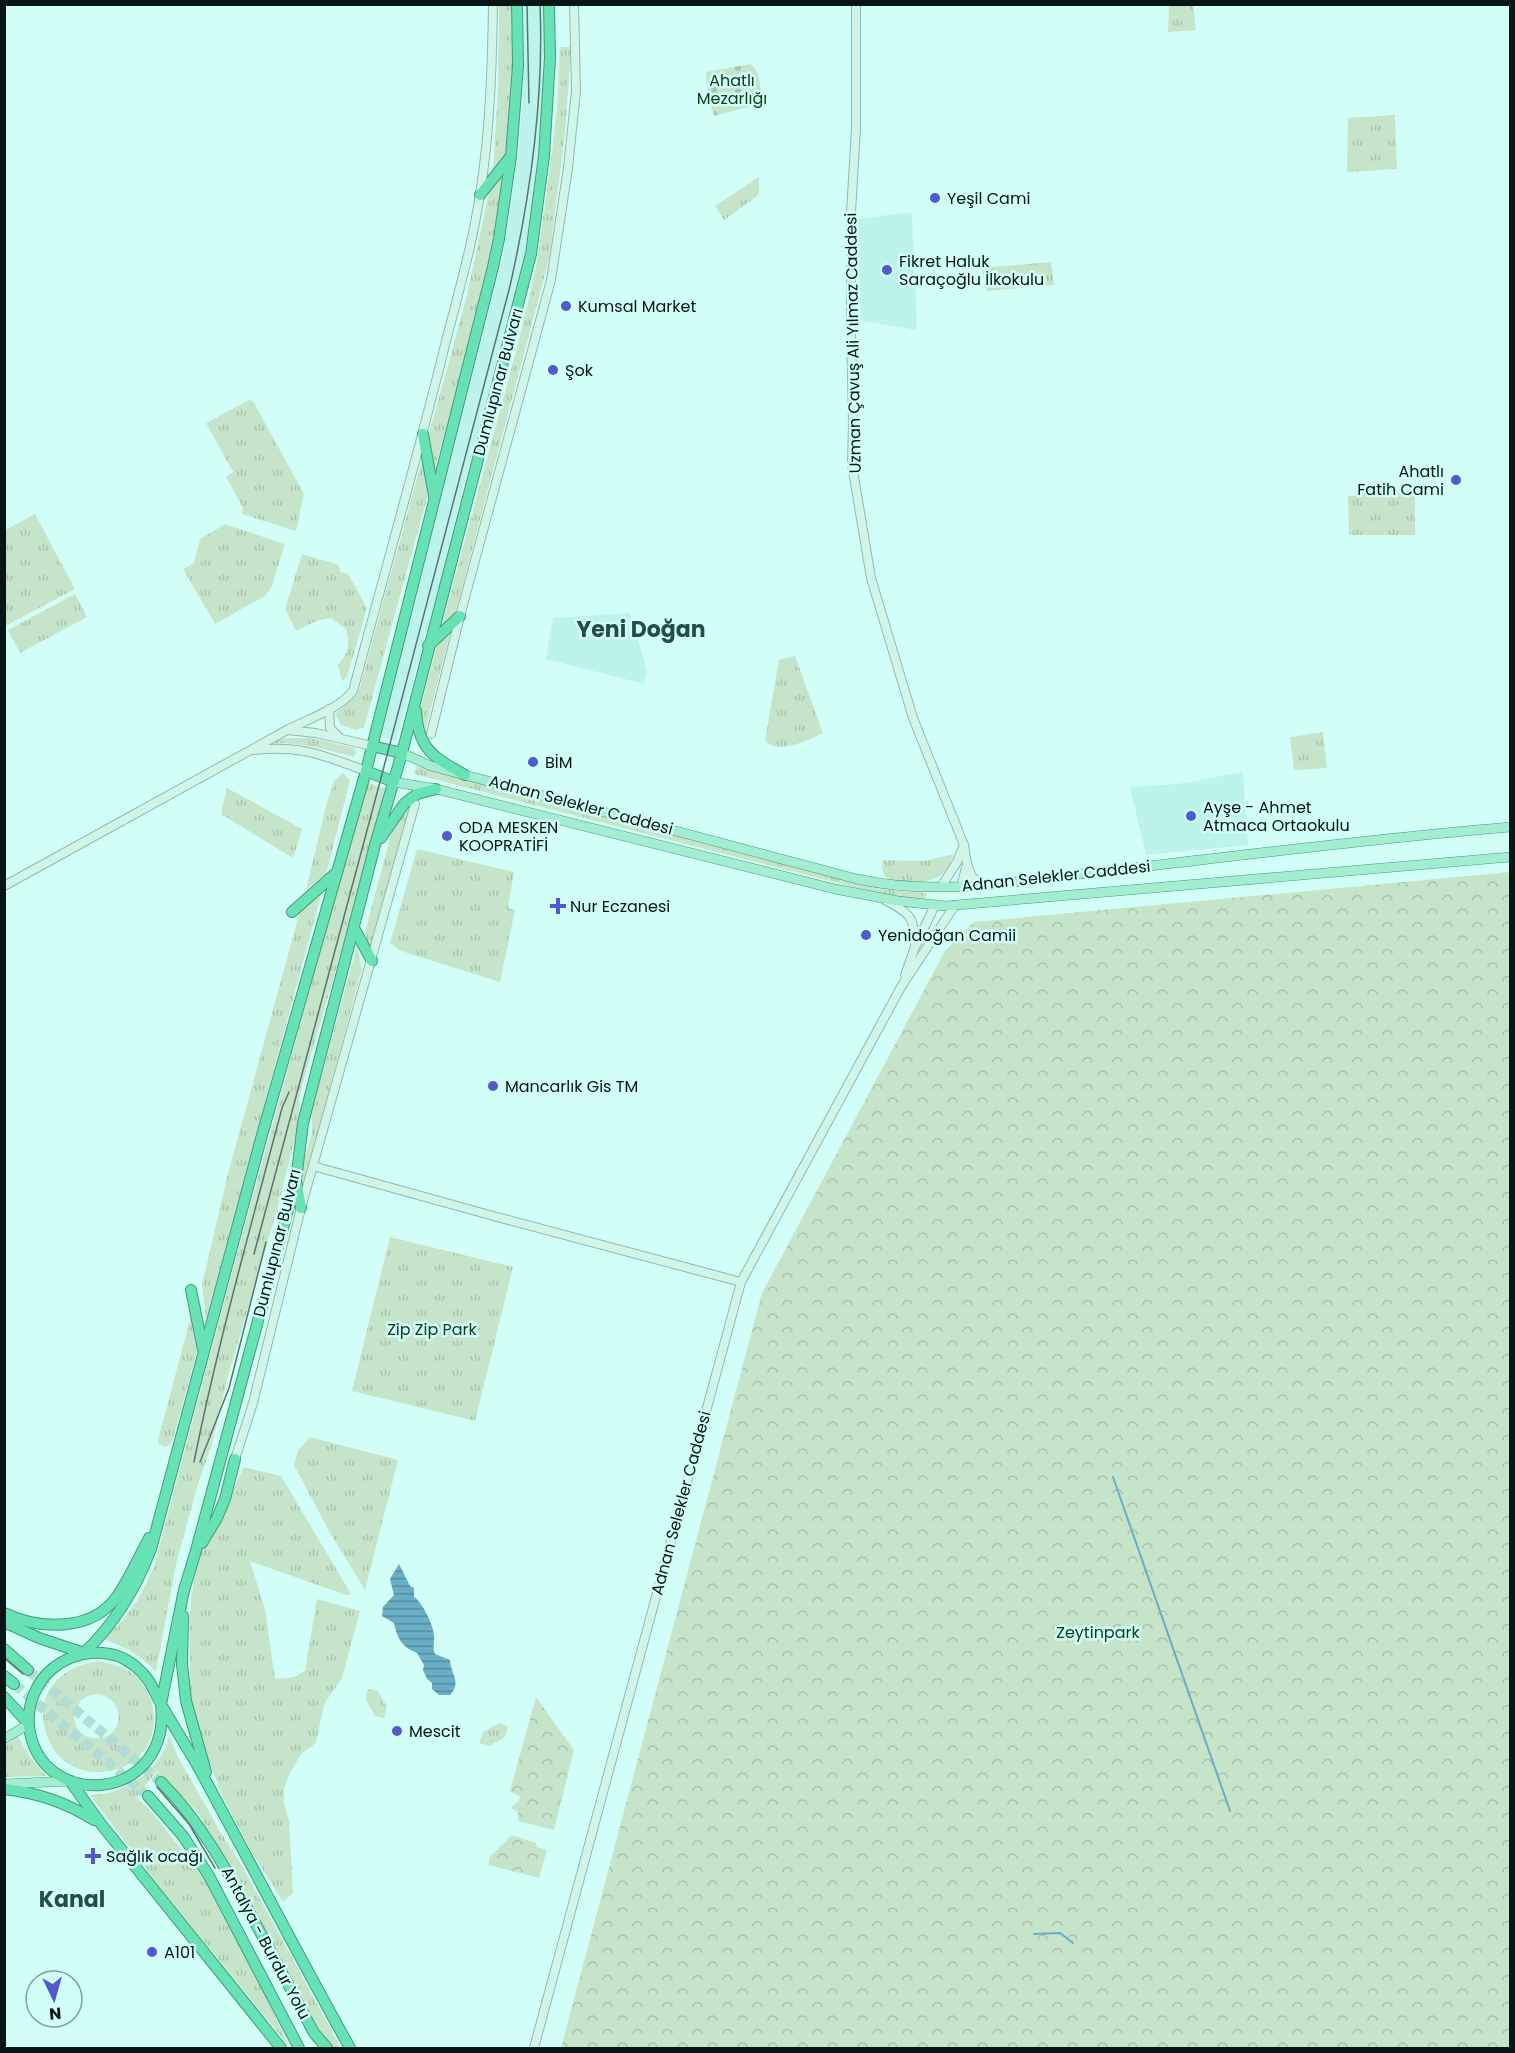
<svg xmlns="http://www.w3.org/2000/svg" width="1515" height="2053" font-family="Poppins,sans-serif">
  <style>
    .built { fill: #bcf4eb }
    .grass { fill: url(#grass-tufts); fill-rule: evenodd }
    .forest { fill: url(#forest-crowns) }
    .cemetery { fill: url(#cemetery-stones) }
    .water { fill: url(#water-rules) }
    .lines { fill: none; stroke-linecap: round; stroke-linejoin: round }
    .stream { stroke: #68aec5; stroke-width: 2 }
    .highway-tunnel { stroke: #b2dcd6; stroke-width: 10; stroke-dasharray: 10 5; stroke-linecap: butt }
    .secondary-casing { stroke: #8ebab3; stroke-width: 10 }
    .primary-casing { stroke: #449b7c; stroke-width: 10 }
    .highway-casing { stroke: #449b7c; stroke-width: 12 }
    .secondary { stroke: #d1f6e8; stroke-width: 8 }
    .primary { stroke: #a3eed2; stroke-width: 9 }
    .highway { stroke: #66e2b4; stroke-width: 10 }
    .tram { stroke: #587571; stroke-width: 1.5 }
    .poi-dot { fill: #5258ce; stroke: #d1fff8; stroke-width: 2 }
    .labels { text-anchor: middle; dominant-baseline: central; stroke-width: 5; stroke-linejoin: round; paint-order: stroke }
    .park-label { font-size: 16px; fill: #0b4119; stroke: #d1fff8 }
    .poi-label { font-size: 16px; fill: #051614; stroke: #d1fff8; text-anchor: start }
    .street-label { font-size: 16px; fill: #051614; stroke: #d1fff8 }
    .district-label { font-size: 22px; font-weight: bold; fill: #234d48; stroke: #d1fff8 }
  </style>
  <defs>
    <pattern id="grass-tufts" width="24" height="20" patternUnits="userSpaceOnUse" patternTransform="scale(1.5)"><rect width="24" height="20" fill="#c6e4c9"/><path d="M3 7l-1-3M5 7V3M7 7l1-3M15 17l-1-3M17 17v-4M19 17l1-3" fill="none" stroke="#a9c3ac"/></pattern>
    <pattern id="forest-crowns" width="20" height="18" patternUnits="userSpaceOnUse" patternTransform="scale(1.5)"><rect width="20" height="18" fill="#c6e4c9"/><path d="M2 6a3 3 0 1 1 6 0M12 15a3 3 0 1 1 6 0" fill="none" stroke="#a9c3ac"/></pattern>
    <pattern id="cemetery-stones" width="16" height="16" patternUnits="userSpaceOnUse" patternTransform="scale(1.5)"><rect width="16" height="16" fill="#c6e4c9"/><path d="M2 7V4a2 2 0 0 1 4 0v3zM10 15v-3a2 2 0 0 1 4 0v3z" fill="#a9c3ac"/></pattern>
    <pattern id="water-rules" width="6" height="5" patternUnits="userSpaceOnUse" patternTransform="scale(1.5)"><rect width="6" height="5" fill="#68aec5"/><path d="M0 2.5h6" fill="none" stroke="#548d9f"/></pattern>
  </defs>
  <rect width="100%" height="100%" fill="#d1fff8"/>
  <g class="built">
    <path d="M524 5H544L545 56 540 158 523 263 514 304 460 498 444 568 396 741 380 737 503 257 519 150 524 68Z"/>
    <path d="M912 212 917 330 861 321 857 219Z"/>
    <path d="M630 613 647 671 644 684 546 659 553 618Z"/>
    <path d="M1243 772 1248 845 1146 855 1130 787 1177 784Z"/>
  </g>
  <g class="grass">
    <path d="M499 5H511L512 66 506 153 493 171 498 89Z"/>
    <path d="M1169 5H1193L1196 30 1168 32Z"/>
    <path d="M560 47H571L565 134 549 259 455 614 441 629 518 344 537 263 550 169 557 108Z"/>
    <path d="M1395 115 1397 169 1347 172 1348 118Z"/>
    <path d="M506 168 491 253 472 334 364 727 356 730 341 725 335 714 358 694 466 299 489 193Z"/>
    <path d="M759 177V193L756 197 724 220 715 206Z"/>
    <path d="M1051 262 1054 285 987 291 982 268Z"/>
    <path d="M249 400 253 401 304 494 296 531 242 514 243 508 226 477 233 472 206 423Z"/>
    <path d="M1415 491V535H1349L1348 496Z"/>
    <path d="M35 514 75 589 5 626V530Z"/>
    <path d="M225 524 285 544 271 588 265 596 215 624 183 569 194 563 200 539Z"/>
    <path d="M302 554 339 565 340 572 348 574 367 608 347 677 342 681 338 665C349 652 350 645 346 629L330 618 316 621 296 631 285 609Z"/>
    <path d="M75 594 87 617 20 653 8 630Z"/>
    <path d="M451 630 426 727 428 737 425 739 420 711 437 645Z"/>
    <path d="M795 656 823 733C809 740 776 756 765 740L779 660Z"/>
    <path d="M1323 732 1327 768 1294 770 1290 737Z"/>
    <path d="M286 738H312L355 748 356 753 353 757C323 749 298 741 267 744Z"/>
    <path d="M416 766 879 889 926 893 924 902 877 893 414 774Z"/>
    <path d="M343 773 350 781 326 874 306 890 326 806 334 781Z"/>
    <path d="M367 782 386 789 356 901 300 1093 298 1126 276 1214 228 1376 212 1444 197 1487 176 1564 156 1672C139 1654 127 1648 103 1639L121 1622 137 1601 154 1567 231 1276Z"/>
    <path d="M227 788 302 829 293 858 221 814Z"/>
    <path d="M409 804 411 807 369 948 365 932 394 823Z"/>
    <path d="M417 849 514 872 508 908 515 910 500 982 401 951 390 943Z"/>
    <path d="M954 854C951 861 948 869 942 874 932 883 898 887 887 878 882 874 882 866 882 860L925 861Z"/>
    <path d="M322 891 206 1321 202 1285 228 1174 300 911Z"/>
    <path d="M357 946 362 969 301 1194 297 1185 312 1133V1111Z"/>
    <path d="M390 1237 513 1267 475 1421 352 1391Z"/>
    <path d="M191 1316 198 1348 173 1439 171 1444 165 1447 159 1444 158 1440Z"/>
    <path d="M310 1437 398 1460 365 1590 329 1531 294 1465 298 1451Z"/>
    <path d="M244 1467 281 1476 351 1594 346 1595 250 1561 265 1609 275 1679 294 1677 305 1671 317 1599 360 1611 342 1678 324 1704 316 1743 301 1754 290 1773 284 1788V1804L289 1821 293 1893 283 1902 250 1849 221 1793 196 1725 190 1693 189 1622 196 1556 210 1539Z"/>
    <path d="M99 1661C111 1664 123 1666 133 1674 156 1691 161 1729 143 1752 118 1782 66 1778 50 1743 30 1700 55 1667 99 1661ZM99 1694C129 1701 122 1742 94 1738 65 1735 69 1694 99 1694Z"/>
    <path d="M368 1689 378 1691 387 1707 384 1718 375 1716 366 1700Z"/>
    <path d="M499 1723 508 1726 505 1737 489 1746 479 1743 483 1732Z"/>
    <path d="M169 1735 177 1755 221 1833 241 1864 341 2048H333L319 2030 211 1834 195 1809 157 1771 136 1797 155 1816 202 1876 272 2009 288 2045 158 1885 90 1795C124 1795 163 1770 169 1735Z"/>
    <path d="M18 1736C26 1752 34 1764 47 1776L5 1777V1746Z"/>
  </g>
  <g class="forest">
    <path d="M1510 872V2048H561L762 1293 945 951 974 922Z"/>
    <path d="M536 1697 574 1750 554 1830 518 1821V1813L511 1807 519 1801 520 1796 510 1791Z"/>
    <path d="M512 1835 536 1843 537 1847 547 1850 539 1878 489 1865V1858Z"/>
  </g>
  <path class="cemetery" d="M751 64C761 73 761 89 760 102L751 106 715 116 708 101 706 72Z"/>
  <path class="water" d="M399 1564 410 1586 414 1588V1597C422 1602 433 1624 434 1635 435 1642 432 1646 435 1654L450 1660C451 1675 462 1682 450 1695H439L432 1689V1683L427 1679 423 1670 424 1665 417 1653C402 1647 397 1638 394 1623L382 1616 383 1607 394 1595 390 1579Z"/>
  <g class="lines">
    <g class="stream">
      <path d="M1113 1477 1230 1811"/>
      <path d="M1034 1934 1060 1933 1073 1943"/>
    </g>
    <g class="highway-tunnel">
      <path d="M28 1670 161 1782"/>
      <path d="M14 1684 148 1796"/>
    </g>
    <g class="secondary-casing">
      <g id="secondary">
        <path d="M856 4V128L851 212V329L853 424 852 465 871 578 913 718 964 845"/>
        <path d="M329 709 330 728 340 738"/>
        <path d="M287 730 316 733 372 746"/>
        <path d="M431 734 460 616 551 280 568 168 576 91 574 4"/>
        <path d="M253 750C301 745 323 755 366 771"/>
        <path d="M967 864 972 877 986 886"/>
        <path d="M4 886 287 730C308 719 339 709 353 691 383 578 415 466 443 353 456 301 472 248 480 194 490 132 492 68 493 4"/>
        <path d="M941 887 957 862 964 845 967 864 961 887"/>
        <path d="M885 900C909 913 915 916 915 945"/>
        <path d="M905 975 915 947 935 905"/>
        <path d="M313 1166 497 1217 741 1282"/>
        <path d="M235 1459 253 1403 301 1208 415 804"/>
        <path d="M534 2048 741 1282 901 987 955 905"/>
      </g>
    </g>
    <g class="primary-casing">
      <g id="primary">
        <path d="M402 753 431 766 857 879C943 898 1028 879 1114 870 1246 855 1378 838 1510 827"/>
        <path d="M394 782 436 789 835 889 898 901 945 906 1510 857"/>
        <path d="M4 1739 29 1724"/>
        <path d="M4 1784 70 1781"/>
      </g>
    </g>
    <g class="highway-casing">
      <g id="highway">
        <path d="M480 195 511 156"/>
        <path d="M423 434 434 496"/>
        <path d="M428 646 460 616"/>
        <path d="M416 711C418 750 435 758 465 775"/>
        <path d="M372 746 402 753"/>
        <path d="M366 771 394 782"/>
        <path d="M381 838 404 804 417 794 436 789"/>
        <path d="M292 912 337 872"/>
        <path d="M355 930 372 961"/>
        <path d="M297 1185 301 1208"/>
        <path d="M191 1290 203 1349"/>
        <path d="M202 1543 217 1518 225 1499 235 1459"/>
        <path d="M4 1613C40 1630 93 1632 118 1595 130 1577 139 1557 149 1538"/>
        <path d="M183 1616 182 1664 186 1701 206 1772"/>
        <path d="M4 1622 39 1638 84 1653"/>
        <path d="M4 1649 28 1670"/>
        <path d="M84 1653C115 1623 136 1589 151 1549L262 1135 366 771 493 267 499 239 511 156 518 66 517 4"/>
        <path d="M4 1676 14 1684"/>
        <path d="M4 1697 29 1724"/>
        <path d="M70 1781 101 1824 281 2048"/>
        <path d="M161 1782C200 1821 225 1867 251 1915 272 1954 293 1993 314 2033L327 2048"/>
        <path d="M4 1789C38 1793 65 1802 94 1820"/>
        <path d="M148 1796 183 1836 209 1876 299 2048"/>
        <path d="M350 2048C297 1953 247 1856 195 1761 184 1743 173 1725 162 1706 153 1690 151 1679 135 1666 111 1646 75 1650 52 1669 36 1682 27 1706 29 1726 39 1813 172 1803 161 1704L184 1590 195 1554 296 1180 303 1123 375 845 402 753 531 254 544 156 550 58 549 4"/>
      </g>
    </g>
    <use href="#secondary" class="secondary"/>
    <use href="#primary" class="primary"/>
    <use href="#highway" class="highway"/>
    <g class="tram">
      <path d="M527 4 529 103"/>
      <path d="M254 1254 381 778 510 286C530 197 544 97 540 4"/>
      <path d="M194 1462C218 1342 251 1226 282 1108L289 1092"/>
      <path d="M200 1462 229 1388 266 1242"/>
      <path d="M4 1658 23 1674"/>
      <path d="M157 1787 189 1824 215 1868"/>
    </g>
  </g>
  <g class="poi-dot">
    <circle cx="935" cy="198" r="6"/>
    <circle cx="887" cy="270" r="6"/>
    <circle cx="566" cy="306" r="6"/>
    <circle cx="553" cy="370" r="6"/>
    <circle cx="1456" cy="480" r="6"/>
    <circle cx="533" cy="762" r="6"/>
    <circle cx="1191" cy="816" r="6"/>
    <circle cx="447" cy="836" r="6"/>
    <path d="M555 897h6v6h6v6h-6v6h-6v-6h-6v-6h6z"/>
    <circle cx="866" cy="935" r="6"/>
    <circle cx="493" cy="1086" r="6"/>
    <circle cx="397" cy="1731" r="6"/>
    <path d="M90 1847h6v6h6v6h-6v6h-6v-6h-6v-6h6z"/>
    <circle cx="152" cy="1952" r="6"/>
  </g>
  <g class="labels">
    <g class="park-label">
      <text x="732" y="80">Ahatlı<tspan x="732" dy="18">Mezarlığı</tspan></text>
      <text x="432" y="1329">Zip Zip Park</text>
      <text x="1098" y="1632">Zeytinpark</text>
    </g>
    <g class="poi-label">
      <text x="947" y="198">Yeşil Cami</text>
      <text x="899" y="261">Fikret Haluk<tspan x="899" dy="18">Saraçoğlu İlkokulu</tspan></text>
      <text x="578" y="306">Kumsal Market</text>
      <text x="565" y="370">Şok</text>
      <text x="1444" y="471" text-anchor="end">Ahatlı<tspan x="1444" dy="18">Fatih Cami</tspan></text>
      <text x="545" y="762">BİM</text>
      <text x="1203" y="807">Ayşe - Ahmet<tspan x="1203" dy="18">Atmaca Ortaokulu</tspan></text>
      <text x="459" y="827">ODA MESKEN<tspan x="459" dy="18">KOOPRATİFİ</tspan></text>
      <text x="570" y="906">Nur Eczanesi</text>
      <text x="878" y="935">Yenidoğan Camii</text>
      <text x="505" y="1086">Mancarlık Gis TM</text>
      <text x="409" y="1731">Mescit</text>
      <text x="106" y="1856">Sağlık ocağı</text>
      <text x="164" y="1952">A101</text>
    </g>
    <g class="street-label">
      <text transform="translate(853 343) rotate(-91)">Uzman Çavuş Ali Yılmaz Caddesi</text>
      <text transform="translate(498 382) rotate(-75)">Dumlupınar Bulvarı</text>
      <text transform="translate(581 805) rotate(15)">Adnan Selekler Caddesi</text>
      <text transform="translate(1056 876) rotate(-6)">Adnan Selekler Caddesi</text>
      <text transform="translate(277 1243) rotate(-76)">Dumlupınar Bulvarı</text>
      <text transform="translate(681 1503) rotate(-75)">Adnan Selekler Caddesi</text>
      <text transform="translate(266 1943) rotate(62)">Antalya - Burdur Yolu</text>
    </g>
    <g class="district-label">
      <text x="641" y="629">Yeni Doğan</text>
      <text x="72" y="1899">Kanal</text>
    </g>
  </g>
  <rect width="1515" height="2053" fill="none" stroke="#051614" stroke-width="12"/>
  <g transform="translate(54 1999) rotate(175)"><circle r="28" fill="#d1fff8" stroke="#7fa29d" stroke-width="1.5"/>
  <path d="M0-4.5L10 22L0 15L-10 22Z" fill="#5258ce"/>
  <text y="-9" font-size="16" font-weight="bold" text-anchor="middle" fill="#051614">N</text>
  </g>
</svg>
